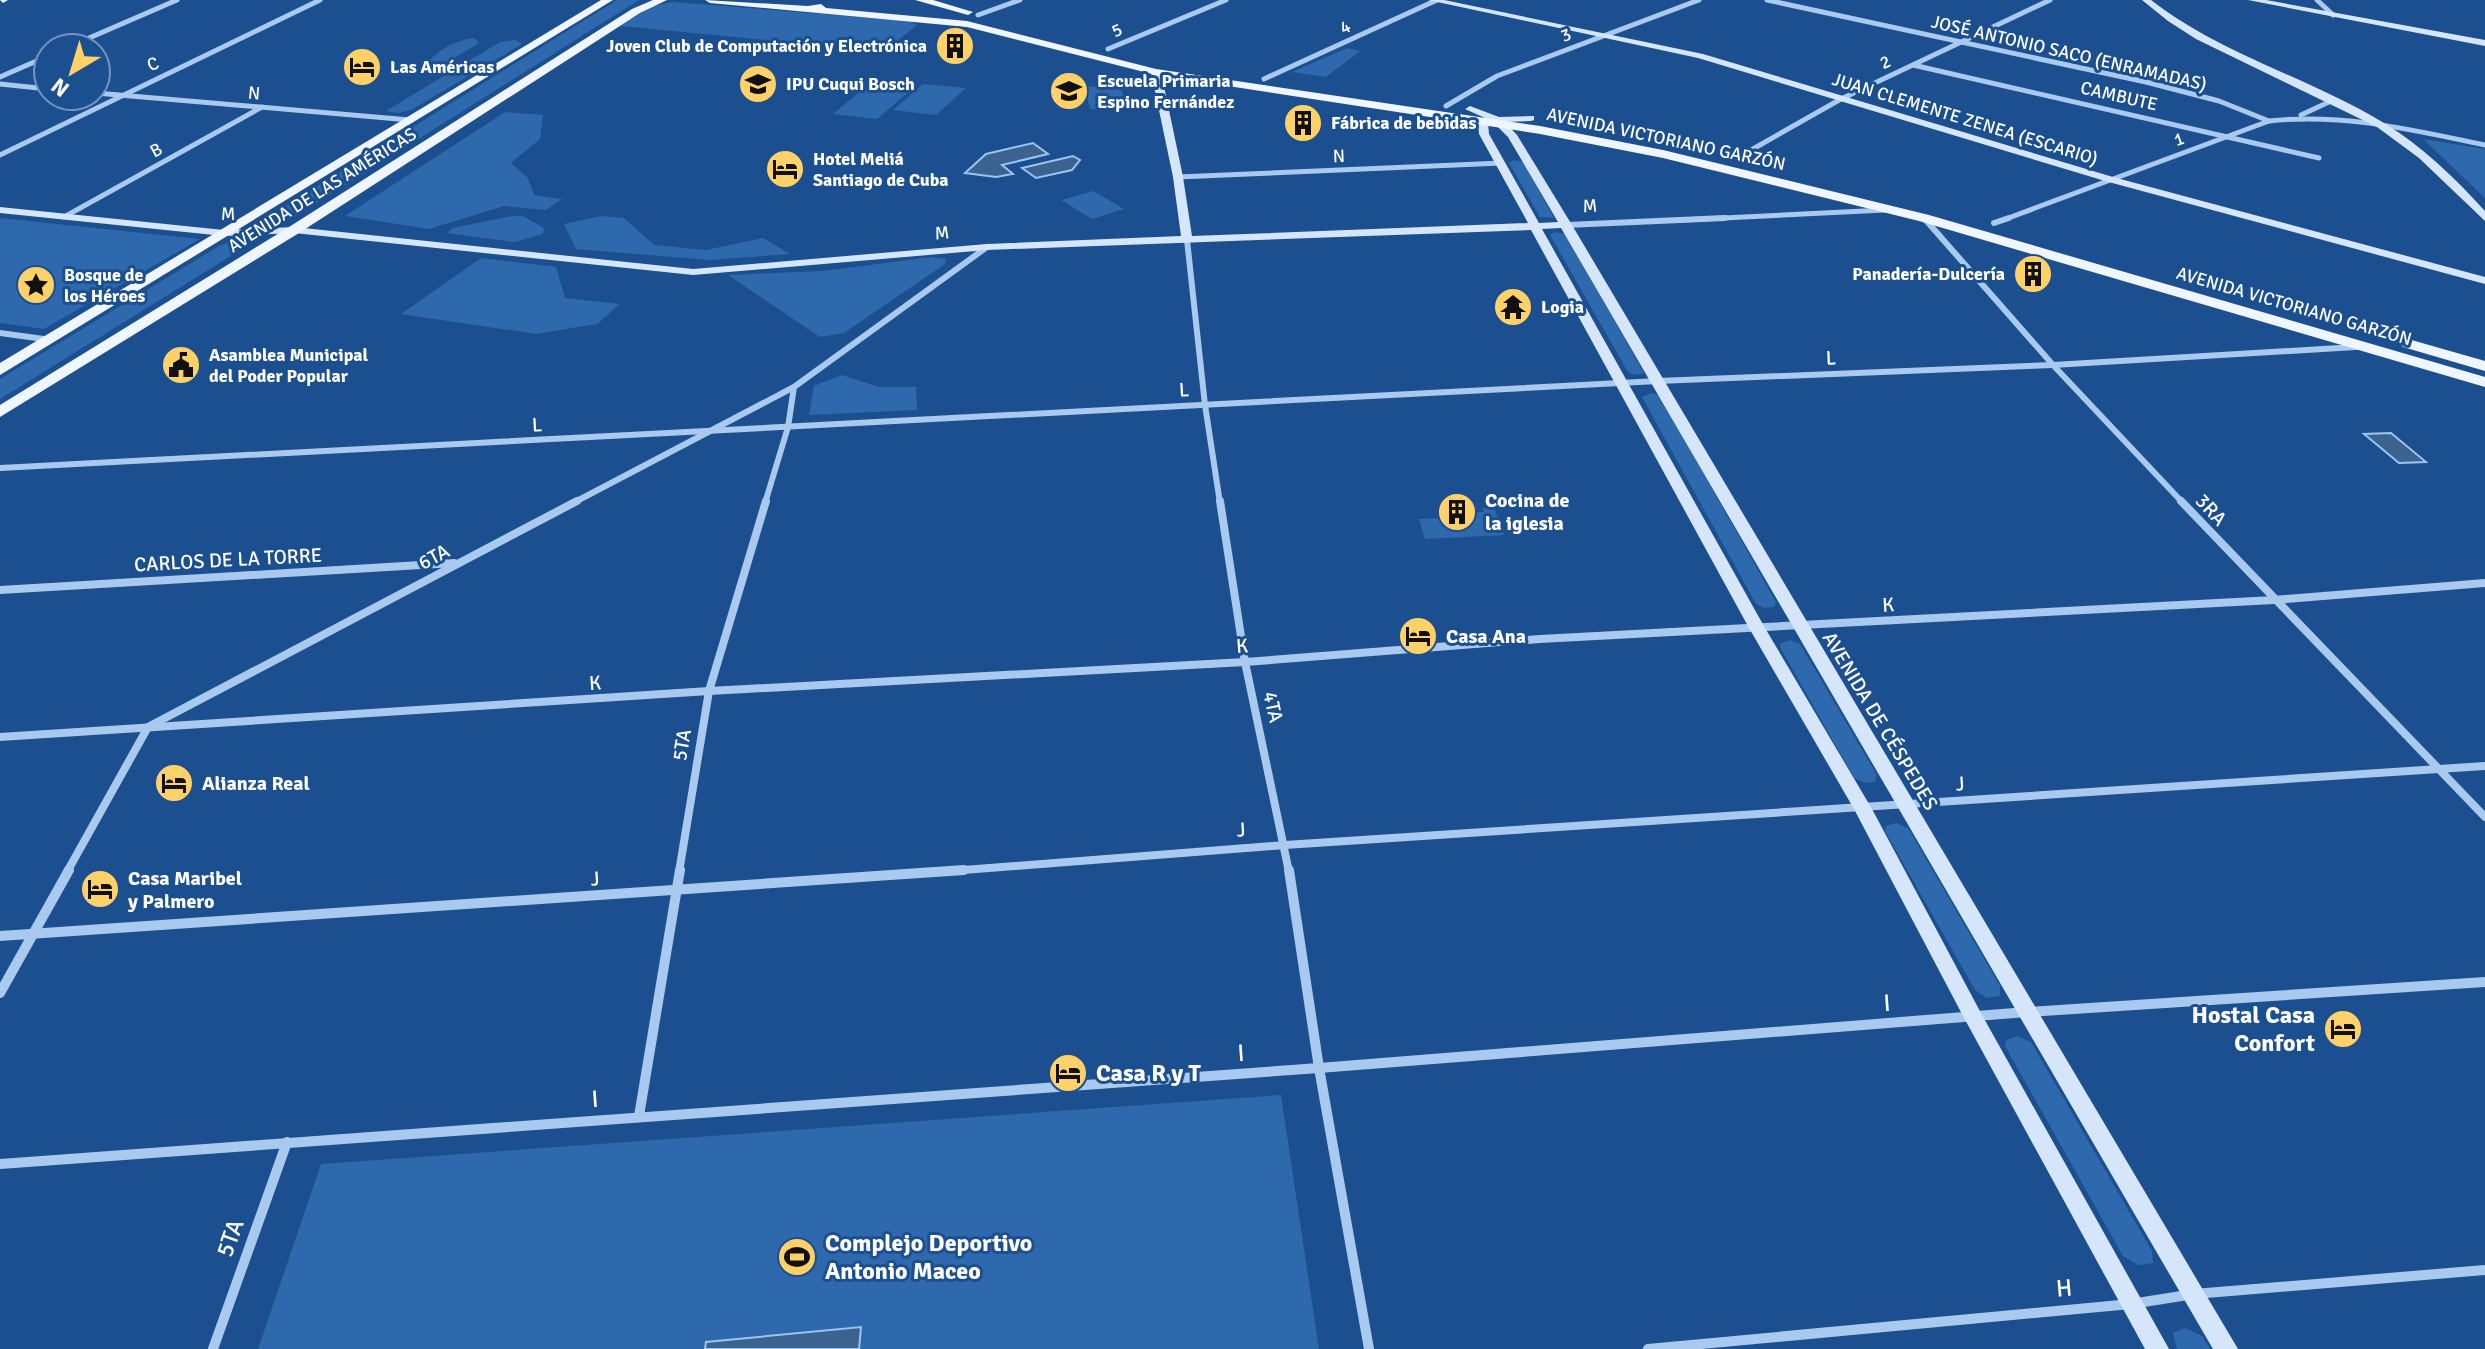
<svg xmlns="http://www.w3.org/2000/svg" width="2485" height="1349" font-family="Signika,sans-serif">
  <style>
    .green { fill: #2e69ad }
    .water { fill: #3c6290; stroke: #9cc4f0; stroke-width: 2 }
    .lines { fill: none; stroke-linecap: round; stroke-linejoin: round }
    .street-far3 { stroke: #a9c9ee; stroke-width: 5 }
    .street-far2 { stroke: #a9c9ee; stroke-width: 6 }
    .street-far1 { stroke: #a9c9ee; stroke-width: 8 }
    .street { stroke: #a9c9ee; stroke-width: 10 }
    .secondary { fill: #d6e6fa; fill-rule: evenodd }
    .primary { fill: #f0f6ff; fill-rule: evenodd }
    .labels { text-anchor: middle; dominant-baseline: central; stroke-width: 6; stroke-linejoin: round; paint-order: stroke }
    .far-street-label { font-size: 18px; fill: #fff; stroke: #1b4f8f }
    .far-poi-label { font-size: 18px; font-weight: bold; fill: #fff; stroke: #1b4f8f; text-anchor: start }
    .street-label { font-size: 20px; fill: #fff; stroke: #1b4f8f }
    .poi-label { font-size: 20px; font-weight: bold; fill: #fff; stroke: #1b4f8f; text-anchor: start }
    .near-street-label { font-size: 24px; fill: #fff; stroke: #1b4f8f }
    .near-poi-label { font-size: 24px; font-weight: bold; fill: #fff; stroke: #1b4f8f; text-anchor: start }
  </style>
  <rect width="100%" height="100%" fill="#1b4f8f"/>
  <g class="green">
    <path d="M617 0H639L293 218 279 222 265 219Z"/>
    <path d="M673 2 909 21 917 25 890 47 873 50 620 26 653 6Z"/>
    <path d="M474 38 479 43 436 69 425 68C433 51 456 40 474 38Z"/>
    <path d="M515 40 522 44 411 110 398 113 386 111 500 42Z"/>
    <path d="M1347 48 1360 51 1326 77 1292 72Z"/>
    <path d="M923 84 966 88 936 115 893 110Z"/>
    <path d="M868 85 911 90 877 119 833 114Z"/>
    <path d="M1120 85 1127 108 1090 109 1085 87Z"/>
    <path d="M505 112 543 115 540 139 511 163 528 178 534 195 562 199 546 210 504 206 429 229 345 216Z"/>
    <path d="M2423 139 2485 149V198Z"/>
    <path d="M1514 160 1523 162 1554 218 1540 217 1509 163Z"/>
    <path d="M1093 191 1124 209 1092 219 1061 200Z"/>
    <path d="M511 216H523L544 228 543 234 514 242 447 233 453 228Z"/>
    <path d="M601 216 624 218 654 245 706 250 763 238 790 254 710 260 576 249 564 224Z"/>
    <path d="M0 218 200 239 44 329 0 323Z"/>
    <path d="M1555 232 1565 234 1644 373 1634 375 1628 372 1550 235Z"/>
    <path d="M233 241 245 242 247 246 0 399V379L219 246Z"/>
    <path d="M932 257 946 259 945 264 844 333 820 337 728 275 823 271Z"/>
    <path d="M481 258 556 267 565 298 620 304 597 324 536 334 401 314Z"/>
    <path d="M842 375 879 387H916L917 410 809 415 814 386Z"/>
    <path d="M1651 393 1659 395 1776 602 1774 607 1764 608 1756 604 1642 397Z"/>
    <path d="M1494 507 1504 535 1425 539 1419 519 1477 517V512H1484L1482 508Z"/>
    <path d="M1790 640 1800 644 1877 775 1875 782 1865 783 1854 778 1780 647 1781 643Z"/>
    <path d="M1896 823 1908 828 2000 986V996L1987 998 1975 990 1885 831 1886 826Z"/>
    <path d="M2017 1036 2031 1042 2152 1251 2153 1263 2138 1265 2123 1256 2005 1046 2006 1040Z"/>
    <path d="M1281 1095 1319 1349H258L321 1164Z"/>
    <path d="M2185 1328 2202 1336 2210 1349H2177L2173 1333Z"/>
  </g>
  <g class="water">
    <path d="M1033 143 1048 154 1002 165 1013 174 996 177 965 173 986 154Z"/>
    <path d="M1073 156 1080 160 1072 170 1036 178 1022 168Z"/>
    <path d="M2391 433 2426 462 2399 463 2364 434Z"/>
    <path d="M861 1327 859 1349H705L706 1342Z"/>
  </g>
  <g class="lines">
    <g class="street-far3">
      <path d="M1767 0 2146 82 2219 101 2269 121"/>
      <path d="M2317 0 2333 15"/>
      <path d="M978 15 1020 0"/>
      <path d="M66 48 177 0"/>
      <path d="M1108 49 1226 0"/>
      <path d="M1913 65 2319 158"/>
      <path d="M0 77 48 56"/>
      <path d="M1264 79 1437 0"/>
      <path d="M0 84 48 89"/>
      <path d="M96 93 410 120"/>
      <path d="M1446 106 1497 76 1699 0"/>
      <path d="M2301 115 2331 101"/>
      <path d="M0 155 320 0"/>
      <path d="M1737 158 1841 99 2050 0"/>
      <path d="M1178 177 1502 163"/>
      <path d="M64 217 262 107"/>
      <path d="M1683 220 1885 210"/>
      <path d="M2003 220 2269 121C2343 113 2413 130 2485 145"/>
    </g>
    <g class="street-far2">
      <path d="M1924 218 2053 365 2183 503"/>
      <path d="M1994 223 2009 218"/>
      <path d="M1567 225 1725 218"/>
      <path d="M1187 240 1205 405 1220 503"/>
      <path d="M0 333 51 340"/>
      <path d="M0 468 1658 381 2053 365 2356 347"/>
      <path d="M573 503 794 387 987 247"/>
      <path d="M765 503 788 427 794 387"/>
    </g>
    <g class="street-far1">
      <path d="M1220 501 1245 662 1289 872"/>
      <path d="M2181 501 2485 817"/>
      <path d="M0 590 454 563"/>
      <path d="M0 737 709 691 1245 662 1540 639 2274 600 2485 583"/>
      <path d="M67 872 148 727 577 501"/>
      <path d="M679 872 709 691 766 501"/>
      <path d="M938 872 1285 845 2485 766"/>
    </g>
    <g class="street">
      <path d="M1289 870 1319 1068 1369 1349"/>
      <path d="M0 936 964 870"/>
      <path d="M0 993 69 870"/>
      <path d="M639 1116 680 870"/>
      <path d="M0 1164 1319 1068 2027 1012 2485 982"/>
      <path d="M213 1349 287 1142"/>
      <path d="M1648 1349 2131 1304 2194 1294 2485 1270"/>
    </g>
    <g class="secondary">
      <path d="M1428 0H1444L1703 54 2113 177 2485 277V284L2105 181 1698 58Z"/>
      <path d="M2142 0H2151C2222 55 2308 77 2384 123 2422 146 2455 178 2485 211V221L2419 158 2377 127 2196 39 2168 21Z"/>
      <path d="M2248 0H2266L2485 40V46Z"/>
      <path d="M1156 69 1161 72 1183 177 1192 236 1528 223 1479 134 1478 122 1485 118 1465 109 1470 106 1499 117 1534 116V120L1531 121 1505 122 1517 135 1572 225 2238 1349H2213L1561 228 1542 229 1765 628 1872 809 1982 1015 2169 1349H2145L1963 1016 1854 809 1749 628 1531 230 987 250 693 275 294 233 224 236 0 213V207L224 230 294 227 693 269 987 244 1181 236 1173 177 1151 72ZM1488 123H1494L1508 137 1558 222 1539 223 1489 134Z"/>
    </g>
    <g class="primary">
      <path d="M0 0H8L3 3Z"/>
      <path d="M601 0H613L0 375V363Z"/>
      <path d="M653 0H667L640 13 299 233 0 417V405L289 227 632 9Z"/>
      <path d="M705 0 808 6 821 4 826 8 967 21 1156 69 1540 126 1663 150 1929 215 2485 377V387L1919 221 1663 158 1540 134 1156 75 967 27 710 3Z"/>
      <path d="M915 0H933L973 12 968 15Z"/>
      <path d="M2408 339 2485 361V371L2403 347 2400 344Z"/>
    </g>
  </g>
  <defs>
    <g id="building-disc" transform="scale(2)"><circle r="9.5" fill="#ffd166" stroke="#1b4f8f"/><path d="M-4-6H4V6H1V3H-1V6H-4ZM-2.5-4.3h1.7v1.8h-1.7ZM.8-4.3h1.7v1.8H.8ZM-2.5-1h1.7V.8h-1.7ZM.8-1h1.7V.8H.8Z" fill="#111"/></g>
    <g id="hotel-disc" transform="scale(2)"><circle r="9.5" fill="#ffd166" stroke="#1b4f8f"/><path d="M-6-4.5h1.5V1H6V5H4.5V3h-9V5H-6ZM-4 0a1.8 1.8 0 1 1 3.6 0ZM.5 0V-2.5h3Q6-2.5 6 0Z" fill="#111"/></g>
    <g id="school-disc" transform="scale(2)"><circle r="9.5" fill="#ffd166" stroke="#1b4f8f"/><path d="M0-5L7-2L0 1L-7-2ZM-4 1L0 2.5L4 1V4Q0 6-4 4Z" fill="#111"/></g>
    <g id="sight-disc" transform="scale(2)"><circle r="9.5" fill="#ffd166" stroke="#1b4f8f"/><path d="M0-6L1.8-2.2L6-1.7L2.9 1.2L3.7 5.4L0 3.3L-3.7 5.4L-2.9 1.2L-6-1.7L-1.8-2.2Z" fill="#111"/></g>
    <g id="temple-disc" transform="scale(2)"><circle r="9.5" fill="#ffd166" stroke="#1b4f8f"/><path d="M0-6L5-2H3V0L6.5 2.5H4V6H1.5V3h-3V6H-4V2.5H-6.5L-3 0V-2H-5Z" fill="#111"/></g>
    <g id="civic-disc" transform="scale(2)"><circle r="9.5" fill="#ffd166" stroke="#1b4f8f"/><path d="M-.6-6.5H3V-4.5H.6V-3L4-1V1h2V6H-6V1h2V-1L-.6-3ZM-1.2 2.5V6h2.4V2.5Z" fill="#111"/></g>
    <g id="stadium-disc" transform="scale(2)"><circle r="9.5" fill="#ffd166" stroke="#1b4f8f"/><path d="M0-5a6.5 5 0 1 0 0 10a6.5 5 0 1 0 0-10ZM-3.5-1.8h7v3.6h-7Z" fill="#111"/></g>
  </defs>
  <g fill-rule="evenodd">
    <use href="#building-disc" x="955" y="46"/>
    <use href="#hotel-disc" x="362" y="67"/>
    <use href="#school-disc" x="758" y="84"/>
    <use href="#school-disc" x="1069" y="91"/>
    <use href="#building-disc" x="1303" y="123"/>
    <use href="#hotel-disc" x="785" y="169"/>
    <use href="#building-disc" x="2033" y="274"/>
    <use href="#sight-disc" x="36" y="285"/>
    <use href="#temple-disc" x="1513" y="307"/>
    <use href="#civic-disc" x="181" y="365"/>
    <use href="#building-disc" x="1457" y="512"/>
    <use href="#hotel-disc" x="1418" y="636"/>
    <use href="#hotel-disc" x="174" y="783"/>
    <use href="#hotel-disc" x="100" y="889"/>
    <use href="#hotel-disc" x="2343" y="1029"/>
    <use href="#hotel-disc" x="1068" y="1073"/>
    <use href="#stadium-disc" x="797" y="1257"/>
  </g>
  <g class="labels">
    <g class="far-street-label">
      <text transform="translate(1345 27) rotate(-25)">4</text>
      <text transform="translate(1117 30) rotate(-23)">5</text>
      <text transform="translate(1566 35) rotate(-21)">3</text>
      <text transform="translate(2069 53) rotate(13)">JOSÉ ANTONIO SACO (ENRAMADAS)</text>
      <text transform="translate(1885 62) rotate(-25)">2</text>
      <text transform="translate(153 64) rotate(-25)">C</text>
      <text transform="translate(254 93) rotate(5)">N</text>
      <text transform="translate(2119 96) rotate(13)">CAMBUTE</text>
      <text transform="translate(1965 119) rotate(17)">JUAN CLEMENTE ZENEA (ESCARIO)</text>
      <text transform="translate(1666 139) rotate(12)">AVENIDA VICTORIANO GARZÓN</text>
      <text transform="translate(2179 139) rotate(-19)">1</text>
      <text transform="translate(156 150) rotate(-29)">B</text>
      <text transform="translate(1339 156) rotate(-2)">N</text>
      <text transform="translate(322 190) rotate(-32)">AVENIDA DE LAS AMÉRICAS</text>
      <text transform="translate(1590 206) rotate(-3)">M</text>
      <text transform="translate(228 214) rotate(1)">M</text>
      <text transform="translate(942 233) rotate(-5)">M</text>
      <text transform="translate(2294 306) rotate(16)">AVENIDA VICTORIANO GARZÓN</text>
    </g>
    <g class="far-poi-label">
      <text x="927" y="46" text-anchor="end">Joven Club de Computación y Electrónica</text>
      <text x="390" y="67">Las Américas</text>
      <text x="1097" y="81">Escuela Primaria<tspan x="1097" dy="21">Espino Fernández</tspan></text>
      <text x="786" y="84">IPU Cuqui Bosch</text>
      <text x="1331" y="123">Fábrica de bebidas</text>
      <text x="813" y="159">Hotel Meliá<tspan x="813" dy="21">Santiago de Cuba</tspan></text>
      <text x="2005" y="274" text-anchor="end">Panadería-Dulcería</text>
      <text x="64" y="275">Bosque de<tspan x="64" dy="21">los Héroes</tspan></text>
      <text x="1541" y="307">Logia</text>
      <text x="209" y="355">Asamblea Municipal<tspan x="209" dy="21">del Poder Popular</tspan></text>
    </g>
    <g class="street-label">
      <text transform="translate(1831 358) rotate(-2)">L</text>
      <text transform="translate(1184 390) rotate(-3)">L</text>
      <text transform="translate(537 425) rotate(-3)">L</text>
      <text transform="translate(2211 510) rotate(47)">3RA</text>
      <text transform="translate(434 557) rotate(-28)">6TA</text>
      <text transform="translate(228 560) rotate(-3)">CARLOS DE LA TORRE</text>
      <text transform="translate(1888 605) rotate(-3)">K</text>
      <text transform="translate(1242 646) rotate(-4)">K</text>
      <text transform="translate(595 683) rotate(-4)">K</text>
      <text transform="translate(1273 707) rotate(78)">4TA</text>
      <text transform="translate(1880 721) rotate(59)">AVENIDA DE CÉSPEDES</text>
      <text transform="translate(682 745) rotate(-80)">5TA</text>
      <text transform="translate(1960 784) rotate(-4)">J</text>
      <text transform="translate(1241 830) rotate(-4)">J</text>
      <text transform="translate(595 879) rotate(-4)">J</text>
    </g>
    <g class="poi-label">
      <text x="1485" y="500">Cocina de<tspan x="1485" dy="23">la iglesia</tspan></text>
      <text x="1446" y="636">Casa Ana</text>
      <text x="202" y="783">Alianza Real</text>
      <text x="128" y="878">Casa Maribel<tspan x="128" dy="23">y Palmero</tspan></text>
    </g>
    <g class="near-street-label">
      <text transform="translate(1887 1003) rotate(-4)">I</text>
      <text transform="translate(1241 1053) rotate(-4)">I</text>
      <text transform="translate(595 1099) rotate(-4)">I</text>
      <text transform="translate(230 1238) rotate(-70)">5TA</text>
      <text transform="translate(2064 1288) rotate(-5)">H</text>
    </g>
    <g class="near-poi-label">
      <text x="2315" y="1015" text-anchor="end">Hostal Casa<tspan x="2315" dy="28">Confort</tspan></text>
      <text x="1096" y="1073">Casa R y T</text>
      <text x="825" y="1243">Complejo Deportivo<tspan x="825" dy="28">Antonio Maceo</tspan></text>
    </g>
  </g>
  <g transform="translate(72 72) rotate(218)"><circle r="38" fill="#1b4f8f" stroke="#7695bc" stroke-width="2"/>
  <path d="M0-6L14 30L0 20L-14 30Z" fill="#ffd166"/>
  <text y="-12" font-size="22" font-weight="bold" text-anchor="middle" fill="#ffffff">N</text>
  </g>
</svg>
